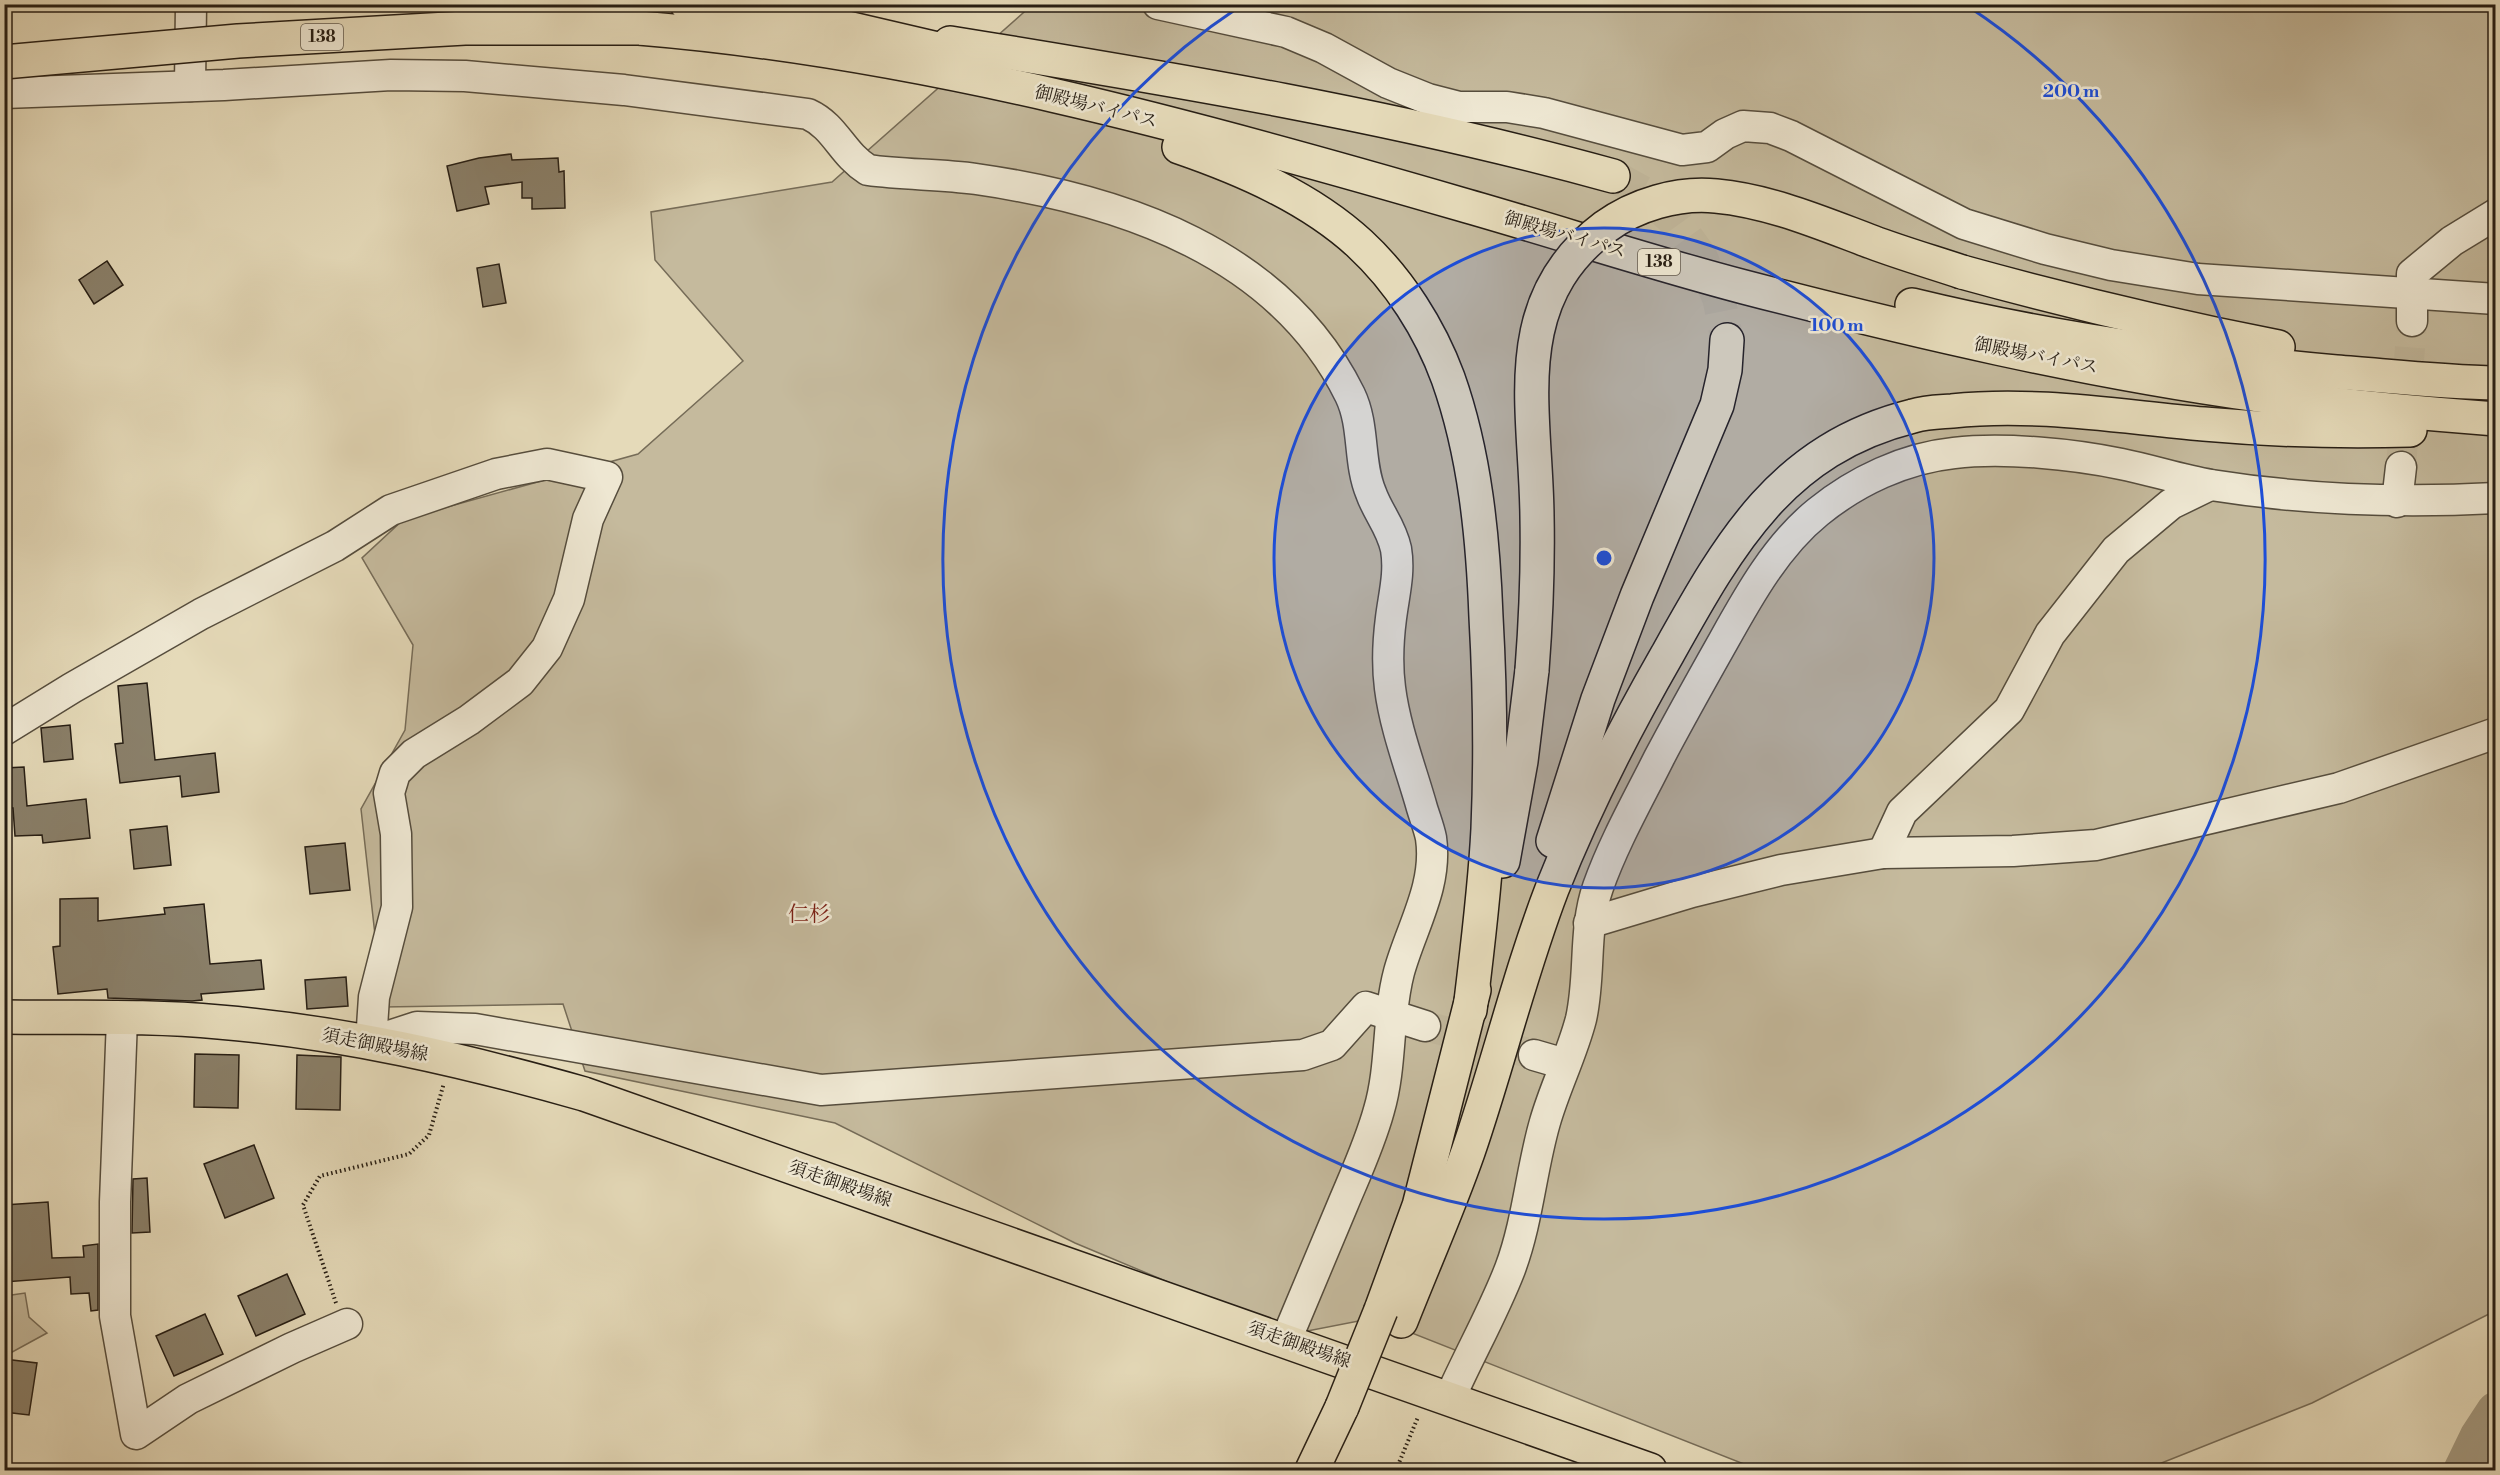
<svg xmlns="http://www.w3.org/2000/svg" width="2500" height="1475" font-family="'Libre Bodoni','Noto Serif JP',serif">
  <style>
    .green { fill: #c5ba9d; stroke: #766c58; stroke-width: 1.5 }
    .lines { fill: none; stroke-linecap: round; stroke-linejoin: round }
    .river { stroke: #a49a81; stroke-width: 39 }
    .building { fill: #8a806a; stroke: #271e14; stroke-width: 1.5 }
    .minor-tunnel { stroke: #bfb498; stroke-width: 30; stroke-dasharray: 30 15; stroke-linecap: butt }
    .highway-tunnel { stroke: #bfb498; stroke-width: 33; stroke-dasharray: 33 16; stroke-linecap: butt }
    .minor-casing { stroke: #564d3d; stroke-width: 33 }
    .major-casing { stroke: #271e14; stroke-width: 36 }
    .highway-casing { stroke: #271e14; stroke-width: 36 }
    .path { stroke: #271e14; stroke-width: 4; stroke-dasharray: 1.5 3; stroke-linecap: butt }
    .minor { stroke: #eee7d2; stroke-width: 30 }
    .major { stroke: #e5dab9; stroke-width: 33 }
    .highway { stroke: #e5dab9; stroke-width: 33 }
    .highway-bridge-casing { stroke: #271e14; stroke-width: 36; stroke-linecap: butt }
    .highway-bridge { stroke: #e5dab9; stroke-width: 33 }
    .ring { fill: none; stroke: #1d4ed8; stroke-width: 3 }
    .labels { text-anchor: middle; dominant-baseline: central; stroke-width: 5; stroke-linejoin: round; paint-order: stroke }
    .shield { fill: #eee7d2; stroke: #635a4d; stroke-width: 1.5 }
    .shield-label { font-size: 16px; font-weight: bold; fill: #271e14 }
    .street-label { font-size: 18px; fill: #271e14; stroke: #eee7d2 }
    .quarter-label { font-size: 21px; fill: #7a1f14; stroke: #eee7d2 }
    .centre { fill: #1d4ed8; stroke: #eee7d2; stroke-width: 3 }
    .ring-label { font-size: 18px; text-anchor: middle; font-weight: bold; fill: #1d4ed8; stroke: #eee7d2; stroke-width: 5; stroke-linejoin: round; paint-order: stroke }
  </style>
  <rect width="100%" height="100%" fill="#e5dab9"/>
  <filter id="stains"><feTurbulence type="fractalNoise" baseFrequency=".00333" numOctaves="4"/><feColorMatrix values="0 0 0 0 .2 0 0 0 0 .09 0 0 0 0 .02 0 0 0 .5 -.17"/></filter>
  <radialGradient id="worn" r=".72"><stop offset=".6" stop-color="#630" stop-opacity="0"/><stop offset="1" stop-color="#630" stop-opacity=".3"/></radialGradient>
  <g class="green">
    <path d="M1032 5H2495V1311L2312 1403 2154 1466 2125 1470H1759L1374 1318 1292 1334 1075 1243 835 1123 585 1071 563 1004 383 1007 361 809 405 730 413 645 362 558 404 519 638 454 743 361 655 260 651 212 832 182Z"/>
    <path d="M25 1293 29 1317 47 1333 5 1356V1296Z"/>
  </g>
  <g class="lines">
    <path class="river" d="M2463 1470 2479 1437 2496 1411"/>
  </g>
  <g class="building">
    <path d="M511 154 512 160 558 158 559 172 564 171 565 208 532 209V198H522V182L485 187 489 204 457 211 447 166 479 158Z"/>
    <path d="M107 261 123 285 94 304 79 280Z"/>
    <path d="M499 264 506 303 483 307 477 268Z"/>
    <path d="M147 683 155 760 215 753 219 792 182 797 180 776 120 783 115 744 123 743 118 686Z"/>
    <path d="M70 725 73 759 44 762 41 728Z"/>
    <path d="M24 767 27 806 86 799 90 838 43 843 42 835 15 836 13 808H4V768Z"/>
    <path d="M167 826 171 865 134 869 130 830Z"/>
    <path d="M345 843 350 890 310 894 305 847Z"/>
    <path d="M98 898V921L165 914 164 908 204 904 210 964 261 960 264 989 201 994 202 1000 192 1001 108 998 107 989 58 994 53 947 60 946V899Z"/>
    <path d="M346 977 348 1006 307 1009 305 980Z"/>
    <path d="M195 1054 239 1055 238 1108 194 1107Z"/>
    <path d="M297 1055 341 1057 340 1110 296 1109Z"/>
    <path d="M254 1145 274 1198 225 1218 204 1164Z"/>
    <path d="M147 1178 150 1232 132 1233 133 1179Z"/>
    <path d="M48 1202 52 1258 84 1257 83 1246 98 1244V1310L91 1311 89 1293 71 1294 70 1277 4 1282V1205Z"/>
    <path d="M287 1274 305 1314 256 1336 238 1296Z"/>
    <path d="M205 1314 223 1354 174 1376 156 1336Z"/>
    <path d="M4 1359 37 1363 29 1415 4 1412Z"/>
  </g>
  <g class="lines">
    <g class="minor-tunnel">
      <path d="M2401 467 2412 321"/>
      <path d="M1425 1026 1525 1052"/>
    </g>
    <path class="highway-tunnel" d="M1613 176 1644 193 1676 222 1701 257 1719 299 1727 340"/>
    <g class="minor-casing">
      <g id="minor">
        <path d="M1158 4 1286 32 1324 48 1388 83 1428 99 1459 107H1507L1544 113 1682 150 1707 147 1725 134 1743 126 1770 128 1791 136 1964 224 2045 249 2111 265 2198 279 2496 299"/>
        <path d="M190 86 191 4"/>
        <path d="M4 93 224 85 391 75 465 76 624 90 808 114C836 127 841 153 868 170 904 175 940 174 976 179 1123 200 1280 253 1350 395 1365 426 1358 462 1371 493 1378 513 1391 526 1396 549 1400 573 1394 594 1391 618 1388 641 1387 665 1390 688 1395 728 1411 769 1422 808 1425 818 1429 828 1431 838 1438 886 1411 928 1399 972 1387 1017 1392 1066 1379 1110 1370 1143 1356 1173 1343 1204 1324 1250 1305 1295 1286 1340"/>
        <path d="M2412 321V274L2452 241 2496 214"/>
        <path d="M2397 502 2401 467"/>
        <path d="M4 730 72 688 201 614 335 546 391 510 496 474 547 464 607 477 588 519 569 599 547 648 520 682 469 720 414 754 395 773 389 793 396 834 397 907 374 997 371 1042 417 1027 475 1029 821 1090 1303 1055 1332 1045 1366 1007 1425 1026"/>
        <path d="M1883 853 1902 812 2009 710 2050 634 2116 550 2171 504 2210 485"/>
        <path d="M1589 923 1692 892 1781 870 1883 853 2013 851 2096 845 2339 788 2496 733"/>
        <path d="M122 1019 115 1202V1316L136 1434 188 1399 292 1348 347 1324"/>
        <path d="M1534 1055 1565 1064"/>
        <path d="M1450 1398C1469 1355 1493 1313 1510 1269 1528 1221 1531 1170 1545 1122 1555 1087 1572 1054 1581 1019 1591 975 1583 930 1598 887 1614 842 1638 800 1659 758 1680 718 1702 679 1724 640 1749 595 1777 545 1818 512 1856 481 1905 458 1954 453 2003 447 2073 454 2121 464 2151 470 2181 480 2211 485 2305 500 2401 503 2496 498"/>
      </g>
    </g>
    <g class="major-casing">
      <path id="major" d="M4 1017C75 1018 148 1015 219 1022 343 1032 464 1060 584 1094L1650 1470"/>
    </g>
    <g class="highway-casing">
      <g id="highway">
        <path d="M687 4 839 26 972 57"/>
        <path d="M639 28C918 51 1192 126 1460 204 1555 231 1649 262 1744 287 1913 331 2085 371 2258 395 2337 406 2416 413 2496 419"/>
        <path d="M950 43C1173 79 1396 116 1613 176"/>
        <path d="M1179 147C1243 169 1310 198 1360 244 1399 280 1430 329 1448 378 1475 454 1483 537 1486 617 1490 688 1491 758 1488 829 1485 890 1477 950 1470 1010"/>
        <path d="M1962 272C2067 301 2172 326 2278 347"/>
        <path d="M1912 305C2051 339 2194 359 2336 372 2389 376 2442 382 2496 383"/>
        <path d="M1553 841 1598 699 1637 596 1717 405 1725 370 1727 340"/>
        <path d="M1503 861 1521 761 1532 670"/>
        <path d="M1381 1310 1419 1206 1474 990"/>
        <path d="M1401 1321C1423 1265 1448 1209 1468 1152 1498 1065 1519 975 1552 889 1584 808 1624 730 1667 655 1729 544 1781 449 1913 416 1926 412 1939 412 1952 411 2036 402 2121 417 2204 424 2272 430 2342 432 2410 430"/>
        <path d="M1312 1470 1342 1407"/>
      </g>
    </g>
    <g class="path">
      <path d="M336 1303 303 1205 320 1176 409 1154 429 1135 444 1083"/>
      <path d="M1396 1470 1418 1417"/>
    </g>
    <use href="#minor" class="minor"/>
    <use href="#major" class="major"/>
    <use href="#highway" class="highway"/>
    <g class="highway-bridge-casing">
      <g id="highway-bridge">
        <path d="M4 62 238 41 465 28H639"/>
        <path d="M1532 670C1536 618 1538 567 1537 516 1536 409 1505 302 1605 227 1635 205 1678 192 1716 196 1770 201 1821 223 1872 242 1901 253 1932 262 1962 272"/>
        <path d="M1342 1407 1381 1310"/>
      </g>
    </g>
    <use href="#highway-bridge" class="highway-bridge"/>
  </g>
  <circle cx="1604" cy="558" r="330" fill="#1d4ed8" fill-opacity=".12"/>
  <g class="ring">
    <circle cx="1604" cy="558" r="330"/>
    <path d="M1969 7A661 661 0 1 1 1239 7"/>
  </g>
  <g class="labels">
    <g class="shield">
      <rect x="301" y="24" width="42" height="26" rx="4.5"/>
      <rect x="1638" y="249" width="42" height="26" rx="4.5"/>
    </g>
    <g class="shield-label">
      <text x="322" y="37">138</text>
      <text x="1659" y="262">138</text>
    </g>
    <g class="street-label">
      <text transform="translate(1096 107) rotate(14)">御殿場バイパス</text>
      <text transform="translate(1565 235) rotate(16)">御殿場バイパス</text>
      <text transform="translate(2036 356) rotate(11)">御殿場バイパス</text>
      <text transform="translate(375 1045) rotate(11)">須走御殿場線</text>
      <text transform="translate(840 1184) rotate(19)">須走御殿場線</text>
      <text transform="translate(1299 1345) rotate(19)">須走御殿場線</text>
    </g>
    <g class="quarter-label">
      <text x="809" y="915">仁杉</text>
    </g>
  </g>
  <circle cx="1604" cy="558" r="9" class="centre"/>
  <g class="ring-label">
    <text x="2071" y="97">200 m</text>
    <text x="1837" y="331">100 m</text>
  </g>
  <rect width="2500" height="1475" fill="none" stroke="#e5dab9" stroke-width="24"/>
  <rect x="6" y="6" width="2488" height="1463" fill="none" stroke="#271e14" stroke-width="3"/>
  <rect x="12" y="12" width="2476" height="1451" fill="none" stroke="#271e14" stroke-width="1.5"/>
  <rect width="100%" height="100%" filter="url(#stains)"/>
  <rect width="100%" height="100%" fill="url(#worn)"/>
</svg>
